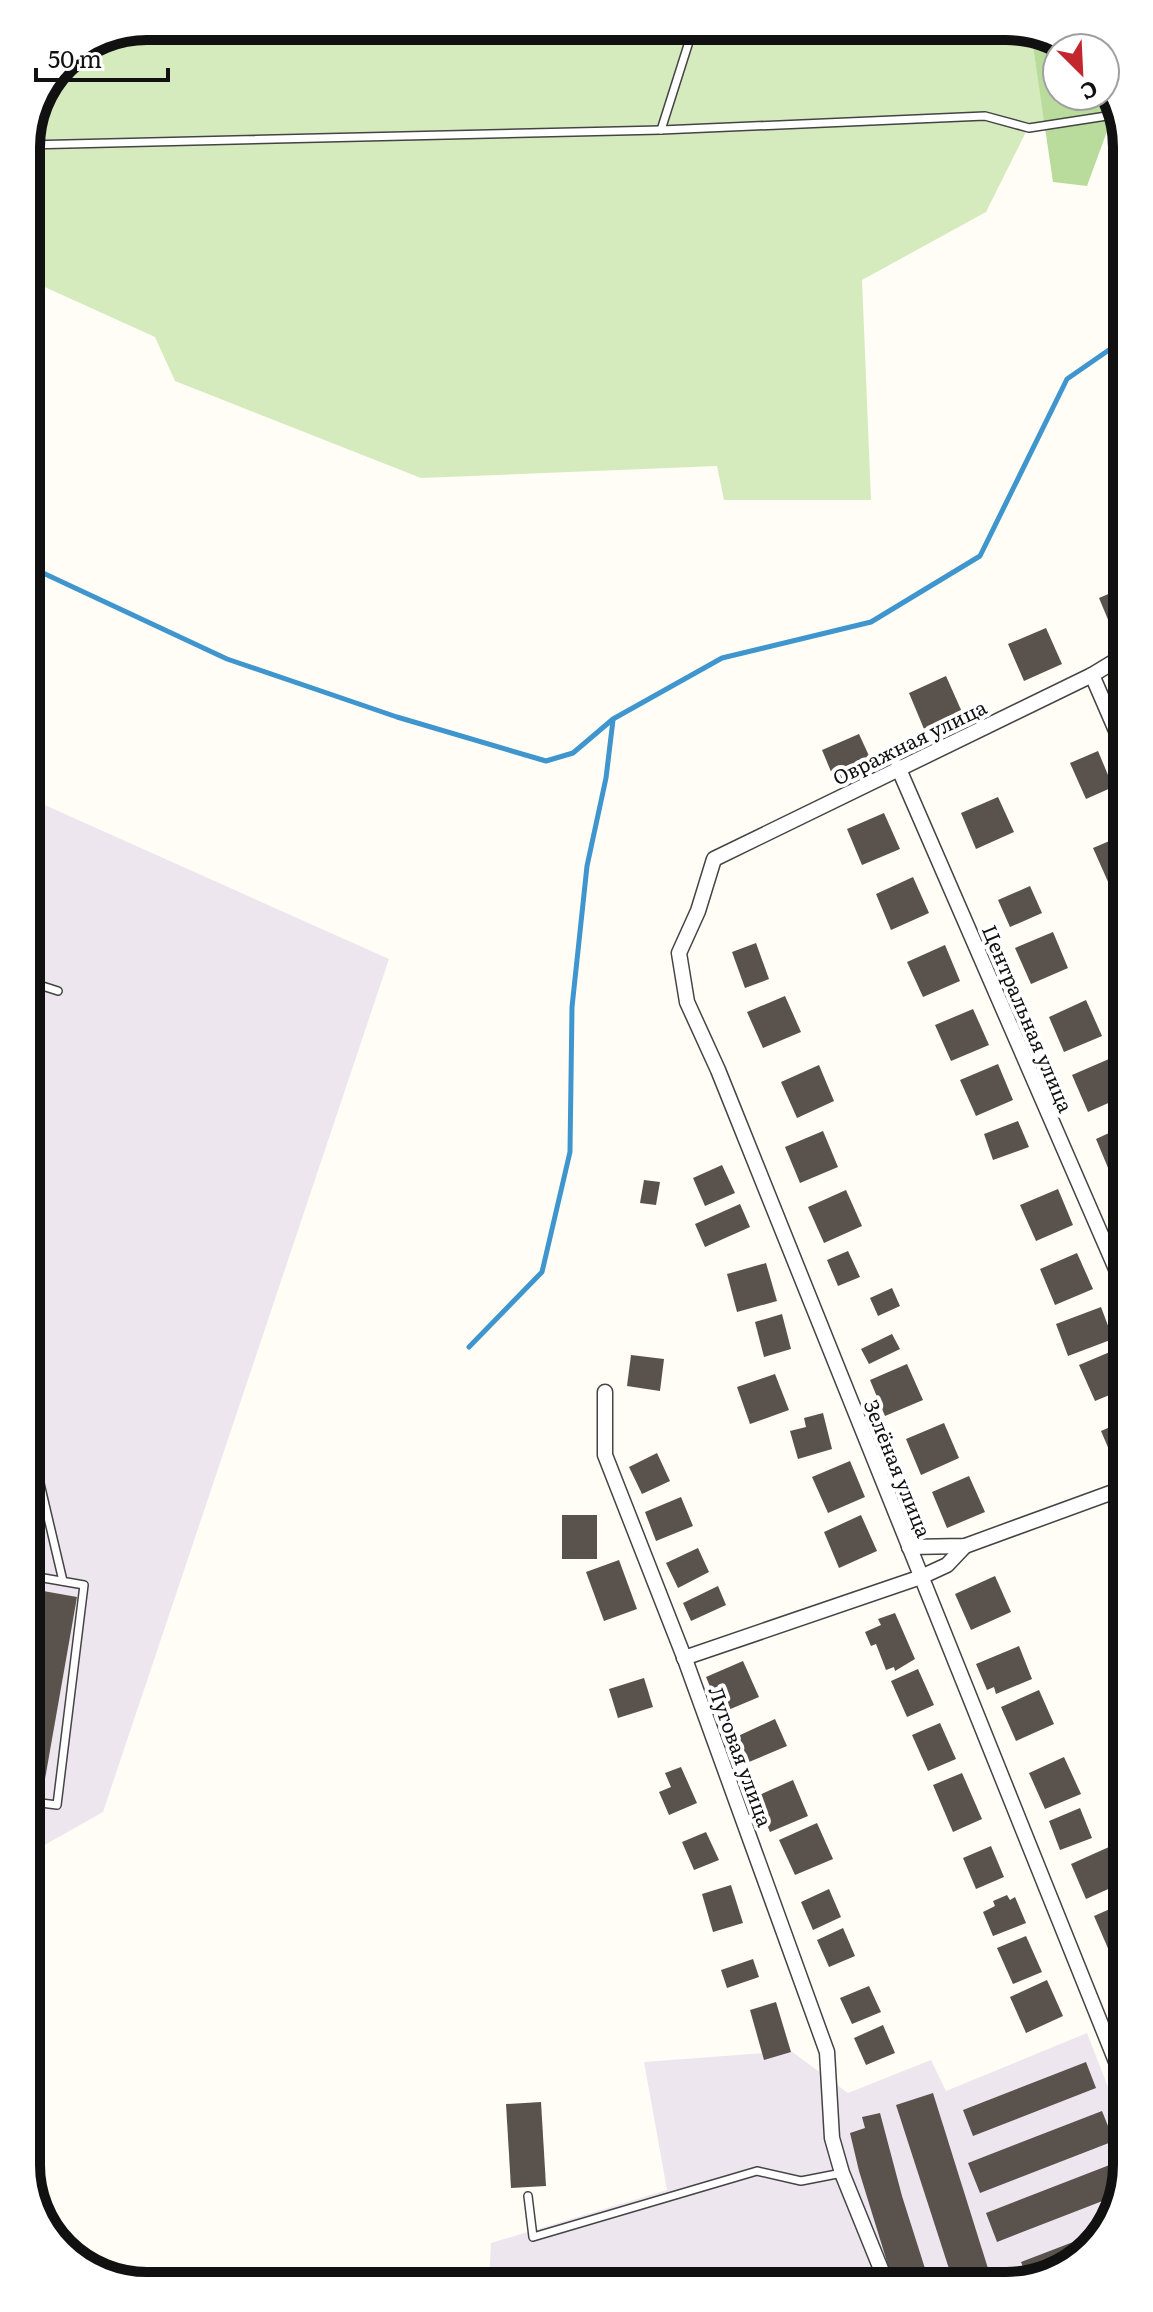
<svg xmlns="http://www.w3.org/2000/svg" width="1153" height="2312" font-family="Literata,serif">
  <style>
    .industrial { fill: #eee6ef }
    .green { fill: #d5ebbd }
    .forest { fill: #b9dc9c }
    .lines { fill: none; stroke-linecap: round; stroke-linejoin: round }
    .stream { stroke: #3f96cf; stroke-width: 5 }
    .building { fill: #5a524d }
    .service-casing { stroke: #444; stroke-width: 10 }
    .minor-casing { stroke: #444; stroke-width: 17 }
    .service { stroke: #fff; stroke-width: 7 }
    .minor { stroke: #fff; stroke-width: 14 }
    .labels { text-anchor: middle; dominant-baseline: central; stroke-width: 8; stroke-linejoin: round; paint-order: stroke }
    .street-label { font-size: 20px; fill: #111; stroke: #fff }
    .rim { fill: none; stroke: #111; stroke-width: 10 }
  </style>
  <rect width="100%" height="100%" fill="#fffdf5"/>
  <g class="industrial">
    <path d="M29 798 389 959 103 1812 34 1851Z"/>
    <path d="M1087 2033 1127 2136V2165L1106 2232 1052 2277 489 2282 491 2243 667 2190 644 2062 791 2051 848 2093 931 2060 946 2091Z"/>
  </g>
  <path class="green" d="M147 26H1014L1031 33 1045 125 1028 128 986 212 862 280 871 500H724L717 466 421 478 175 381 155 337 27 279 26 140 62 61Z"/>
  <path class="forest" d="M1031 33 1072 48H1057V96H1105V84L1118 101V110L1113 115 1087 186 1053 182Z"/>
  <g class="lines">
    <g class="stream">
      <path d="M28 566 227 659 397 717 546 761 573 753 613 719 722 658 871 622 980 556 1067 379 1119 343"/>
      <path d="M469 1347 542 1272 570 1152 572 1007 587 866 606 778 613 720"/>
    </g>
  </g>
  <g class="building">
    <path d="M1120 589V631L1114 634 1099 598Z"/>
    <path d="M1046 628 1062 664 1024 681 1008 644Z"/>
    <path d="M946 676 962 712 924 729 909 693Z"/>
    <path d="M859 734 875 769 837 786 822 750Z"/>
    <path d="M1098 751 1113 787 1086 799 1070 763Z"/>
    <path d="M998 797 1014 832 976 849 961 813Z"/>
    <path d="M884 813 900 849 862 865 847 829Z"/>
    <path d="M1121 836V879L1109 884 1093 848Z"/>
    <path d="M913 877 929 913 891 930 876 894Z"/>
    <path d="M1030 886 1042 913 1010 927 998 900Z"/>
    <path d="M1053 932 1068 968 1031 984 1015 948Z"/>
    <path d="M756 943 769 979 745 988 732 952Z"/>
    <path d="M945 945 960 981 923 997 907 962Z"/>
    <path d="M785 996 801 1032 763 1048 747 1012Z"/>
    <path d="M30 1000 44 1002 36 1052 30 1051Z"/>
    <path d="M1086 1000 1102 1036 1064 1052 1049 1017Z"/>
    <path d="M973 1009 989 1045 951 1061 935 1025Z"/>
    <path d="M1109 1059 1122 1097 1088 1112 1072 1075Z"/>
    <path d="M998 1064 1013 1100 976 1116 960 1080Z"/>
    <path d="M819 1065 834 1101 797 1118 781 1082Z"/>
    <path d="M1018 1121 1029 1147 993 1160 984 1134Z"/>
    <path d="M1122 1127 1123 1170 1111 1175 1096 1139Z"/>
    <path d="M823 1131 838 1167 800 1183 785 1147Z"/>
    <path d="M722 1165 735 1193 705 1206 693 1178Z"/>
    <path d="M644 1180 660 1182 656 1205 640 1203Z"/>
    <path d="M1058 1189 1073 1225 1036 1241 1020 1205Z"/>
    <path d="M846 1190 862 1226 824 1243 808 1207Z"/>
    <path d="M740 1204 750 1227 705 1247 695 1224Z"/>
    <path d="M848 1251 860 1277 838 1286 827 1260Z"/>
    <path d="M1077 1253 1093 1289 1055 1305 1040 1269Z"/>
    <path d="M766 1263 777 1301 737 1312 727 1274Z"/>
    <path d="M892 1288 900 1306 878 1316 870 1298Z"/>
    <path d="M1101 1307 1113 1339 1068 1356 1056 1324Z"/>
    <path d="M782 1314 791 1349 764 1357 755 1322Z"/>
    <path d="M892 1334 900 1349 869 1364 861 1349Z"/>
    <path d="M1117 1349 1123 1363 1124 1389 1095 1401 1079 1365Z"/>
    <path d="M631 1355 664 1359 660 1391 627 1386Z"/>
    <path d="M907 1364 923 1400 885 1416 870 1380Z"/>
    <path d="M775 1374 789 1410 750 1424 737 1387Z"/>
    <path d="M823 1413 832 1449 798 1459 790 1431 806 1427 804 1418Z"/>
    <path d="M1124 1421V1463L1116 1466 1101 1431Z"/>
    <path d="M944 1423 959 1458 921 1475 906 1439Z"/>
    <path d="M657 1453 670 1481 642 1494 629 1467Z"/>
    <path d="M850 1461 865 1497 828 1513 812 1477Z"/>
    <path d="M969 1476 985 1512 947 1528 932 1492Z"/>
    <path d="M681 1497 693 1526 656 1541 645 1512Z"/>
    <rect x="562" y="1515" width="35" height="44"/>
    <path d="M861 1515 877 1551 839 1568 824 1532Z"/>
    <path d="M698 1548 709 1572 678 1588 666 1563Z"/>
    <path d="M619 1560 637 1609 604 1621 586 1572Z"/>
    <path d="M995 1576 1011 1612 971 1630 955 1594Z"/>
    <path d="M718 1586 726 1605 691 1621 683 1603Z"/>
    <path d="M32 1589 77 1597 42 1796 33 1794Z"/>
    <path d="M895 1613 915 1659 895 1671 894 1667 886 1670 876 1644 871 1646 865 1632 881 1625 878 1619Z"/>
    <path d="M1019 1646 1032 1679 996 1694 994 1687 987 1690 976 1664Z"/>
    <path d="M743 1661 759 1697 721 1713 706 1677Z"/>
    <path d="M918 1669 934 1705 907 1717 891 1681Z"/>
    <path d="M644 1678 653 1707 618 1718 609 1689Z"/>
    <path d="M1039 1690 1054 1724 1016 1741 1001 1707Z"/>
    <path d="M775 1719 787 1746 749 1762 738 1736Z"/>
    <path d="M940 1723 956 1759 928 1771 912 1735Z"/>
    <path d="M1064 1757 1081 1794 1045 1809 1029 1773Z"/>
    <path d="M681 1767 697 1803 669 1815 659 1792 671 1787 665 1773Z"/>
    <path d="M962 1773 982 1819 953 1832 933 1785Z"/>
    <path d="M793 1780 808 1816 770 1832 755 1797Z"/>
    <path d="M1080 1808 1092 1838 1060 1850 1049 1821Z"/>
    <path d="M817 1823 833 1859 795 1875 779 1840Z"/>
    <path d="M706 1832 719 1860 694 1870 682 1842Z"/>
    <path d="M991 1846 1004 1877 976 1889 963 1858Z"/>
    <path d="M1109 1847 1124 1882 1086 1899 1071 1864Z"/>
    <path d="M731 1885 743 1923 713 1932 702 1894Z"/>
    <path d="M829 1889 841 1917 813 1930 801 1902Z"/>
    <path d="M1007 1895 1010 1900 1015 1897 1026 1923 993 1936 983 1912 995 1906 993 1901Z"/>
    <path d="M1126 1902V1946L1110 1953 1094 1916Z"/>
    <path d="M843 1928 855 1956 829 1967 817 1940Z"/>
    <path d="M1026 1936 1042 1972 1013 1984 997 1948Z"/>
    <path d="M753 1959 759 1977 727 1988 721 1970Z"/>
    <path d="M1126 1964V2004L1112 1971Z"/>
    <path d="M1047 1980 1063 2016 1026 2033 1010 1997Z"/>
    <path d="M869 1986 881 2012 852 2024 840 1998Z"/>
    <path d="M776 2002 791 2052 764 2060 750 2010Z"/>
    <path d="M883 2025 895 2053 866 2065 854 2038Z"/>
    <path d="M1086 2062 1096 2088 973 2136 963 2110Z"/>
    <path d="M933 2093 991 2278H952L896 2105Z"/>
    <path d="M541 2102 546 2186 511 2188 506 2104Z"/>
    <path d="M1102 2111 1114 2141 980 2193 968 2163Z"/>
    <path d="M880 2113 902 2196 928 2278H892L859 2171 850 2133 865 2128 862 2117Z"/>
    <path d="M1125 2159 1127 2165 1118 2195 997 2242 986 2213Z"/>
    <path d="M1107 2229 1052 2277H1027L1021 2262Z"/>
  </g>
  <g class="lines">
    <g class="service-casing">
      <g id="service">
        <path d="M661 130 694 26"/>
        <path d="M26 145 661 130 985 116 1029 128 1113 115 1118 110"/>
        <path d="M30 982 58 991"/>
        <path d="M32 1468 38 1475 63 1581"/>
        <path d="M32 1576 84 1585 57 1805 33 1802"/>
        <path d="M528 2196 533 2237 757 2171 801 2181 842 2173"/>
      </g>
    </g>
    <g class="minor-casing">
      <g id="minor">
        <path d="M1120 658 1092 675 714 859 698 911 679 953 687 1002 718 1070 1127 2089"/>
        <path d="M1092 675 1121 742"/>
        <path d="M898 767 1123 1285"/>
        <path d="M605 1392V1455L686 1662 827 2052 832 2138 842 2173 885 2279"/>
        <path d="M909 1547 965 1546 1124 1488"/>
        <path d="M684 1658 921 1577 947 1565 965 1546"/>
      </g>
    </g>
    <use href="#service" class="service"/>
    <use href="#minor" class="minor"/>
  </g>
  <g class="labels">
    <g class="street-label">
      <text transform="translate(909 741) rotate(-26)">Овражная улица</text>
      <text transform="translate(1029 1018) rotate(67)">Центральная улица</text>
      <text transform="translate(899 1468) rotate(68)">Зелёная улица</text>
      <text transform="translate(742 1756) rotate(70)">Луговая улица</text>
    </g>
  </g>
  <path d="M0 0H1153V2312H0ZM147 40H1006A107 107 0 0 1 1113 147V2165A107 107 0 0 1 1006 2272H147A107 107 0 0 1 40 2165V147A107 107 0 0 1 147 40Z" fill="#fff" fill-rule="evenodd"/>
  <path class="rim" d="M147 40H1006A107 107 0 0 1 1113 147V2165A107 107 0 0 1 1006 2272H147A107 107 0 0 1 40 2165V147A107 107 0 0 1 147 40Z"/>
  <g transform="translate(1081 72) rotate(156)"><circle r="38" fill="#ffffff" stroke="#a0a0a0" stroke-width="2"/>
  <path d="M0-6L14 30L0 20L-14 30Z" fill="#c4262e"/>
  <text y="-12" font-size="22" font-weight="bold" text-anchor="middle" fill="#111111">С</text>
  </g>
  <path d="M36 68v12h132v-12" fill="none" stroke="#111111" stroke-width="4"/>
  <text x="48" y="68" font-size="24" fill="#111111" stroke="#ffffff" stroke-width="6" paint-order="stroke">50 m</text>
</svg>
